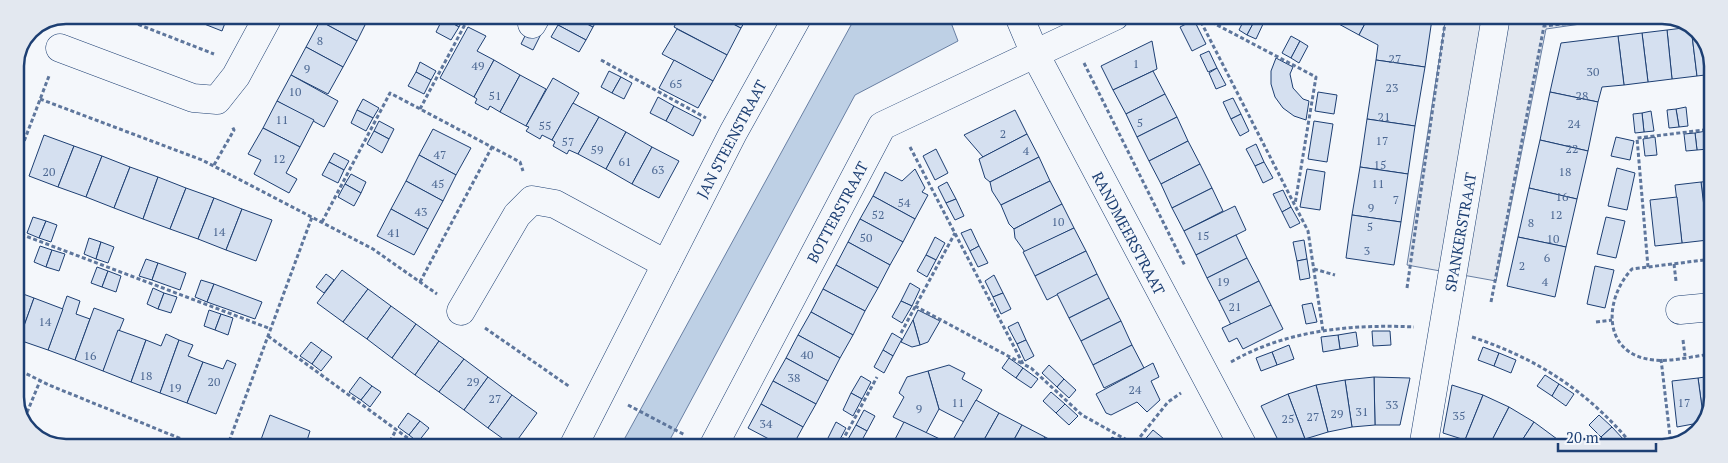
<svg xmlns="http://www.w3.org/2000/svg" width="1728" height="463" font-family="'PT Serif',serif">
  <style>
    .parking { fill: #e3e8f0; stroke: #687fa3 }
    .water { fill: #bed0e5; stroke: #687fa3 }
    .building { fill: #d5e0f0; stroke: #1d3f73 }
    .lines { fill: none; stroke-linecap: round; stroke-linejoin: round }
    .minor-casing { stroke: #1d3f73; stroke-width: 29 }
    .path { stroke: #5e769c; stroke-width: 3; stroke-dasharray: 4 2.5; stroke-linecap: butt }
    .minor { stroke: #f4f7fb; stroke-width: 28 }
    .labels { text-anchor: middle; dominant-baseline: central; stroke-width: 4; stroke-linejoin: round; paint-order: stroke }
    .number-label { font-size: 12px; fill: #4b6792 }
    .street-label { font-size: 15px; fill: #1d3f73; stroke: #f4f7fb }
    .rim { fill: none; stroke: #1d3f73; stroke-width: 2.5 }
  </style>
  <rect width="100%" height="100%" fill="#f4f7fb"/>
  <path class="parking" d="M1446 16 1629 17 1546 29 1496 281 1407 265Z"/>
  <path class="water" d="M856 16H942L950 20 958 41 855 95 666 447H620Z"/>
  <g class="building">
    <path d="M196 15H228L222 31 194 20Z"/>
    <path d="M323 15H370L357 41 320 21Z"/>
    <path d="M445 15H461L464 17 459 27 443 18Z"/>
    <path d="M563 16H572L593 27 586 40 558 25Z"/>
    <path d="M572 16H599L593 27Z"/>
    <path d="M680 16 693 22 696 16H718L741 28 727 55 674 27Z"/>
    <path d="M718 16H748L741 28Z"/>
    <path d="M1246 16 1256 18 1247 35 1239 30Z"/>
    <path d="M1341 16H1369L1359 35 1337 23Z"/>
    <path d="M1369 16H1428L1432 19 1425 67 1376 60 1378 45 1359 35Z"/>
    <path d="M443 18 459 27 451 40 436 32Z"/>
    <path d="M1256 18 1264 22 1256 39 1247 35Z"/>
    <path d="M1194 20 1206 44 1192 51 1180 27Z"/>
    <path d="M320 21 357 41 343 67 306 47Z"/>
    <path d="M558 25 586 40 579 52 551 37Z"/>
    <path d="M468 27 486 36 477 51 494 60 474 97 440 78Z"/>
    <path d="M1691 27 1697 76 1672 79 1667 30Z"/>
    <path d="M1691 27 1701 32 1713 62V74L1697 76Z"/>
    <path d="M529 28 541 34 533 50 521 44Z"/>
    <path d="M677 29 727 55 713 81 662 54Z"/>
    <path d="M1667 30 1672 79 1648 82 1642 33Z"/>
    <path d="M1642 33 1648 82 1624 85 1618 36Z"/>
    <path d="M1291 36 1300 41 1291 58 1282 53Z"/>
    <path d="M1618 36 1624 85 1602 87 1598 102 1550 92 1561 43Z"/>
    <path d="M1152 41 1157 69 1113 90 1101 66Z"/>
    <path d="M1300 41 1308 46 1299 63 1291 58Z"/>
    <path d="M306 47 343 67 328 94 291 75Z"/>
    <path d="M1209 51 1217 68 1208 72 1200 55Z"/>
    <path d="M1276 58 1293 67 1290 74 1293 88 1303 99 1309 101 1306 120 1294 116 1283 108 1275 97 1271 84V71Z"/>
    <path d="M494 60 520 75 500 112 490 106 488 110 475 103 477 99 474 97Z"/>
    <path d="M674 60 713 81 698 108 659 88Z"/>
    <path d="M1376 60 1425 67 1415 126 1367 119Z"/>
    <path d="M420 62 436 71 431 80 416 72Z"/>
    <path d="M1217 68 1226 85 1216 89 1209 73Z"/>
    <path d="M609 71 621 77 612 93 601 87Z"/>
    <path d="M1153 71 1165 94 1126 114 1113 90Z"/>
    <path d="M416 72 431 80 424 94 408 86Z"/>
    <path d="M291 75 338 101 324 127 277 101Z"/>
    <path d="M520 75 546 89 526 126 500 112Z"/>
    <path d="M621 77 632 83 624 99 612 93Z"/>
    <path d="M553 78 579 93 552 140 542 135 540 139 526 131 529 127 526 126Z"/>
    <path d="M1318 92 1337 95 1334 114 1315 111Z"/>
    <path d="M1550 92 1598 102 1588 151 1540 140Z"/>
    <path d="M1165 94 1177 117 1137 137 1126 114Z"/>
    <path d="M658 97 674 106 666 121 650 113Z"/>
    <path d="M1233 98 1241 114 1231 119 1223 102Z"/>
    <path d="M363 99 379 108 373 118 357 110Z"/>
    <path d="M277 101 314 120 300 147 263 128Z"/>
    <path d="M573 103 599 117 578 154 569 150 567 154 553 146 555 142 552 140Z"/>
    <path d="M674 106 701 120 693 136 666 121Z"/>
    <path d="M1686 107 1688 126 1679 127 1676 109Z"/>
    <path d="M1676 109 1679 127 1669 128 1667 110Z"/>
    <path d="M357 110 373 118 366 131 351 123Z"/>
    <path d="M1015 110 1027 134 983 157 964 135Z"/>
    <path d="M1651 111 1654 131 1644 132 1642 113Z"/>
    <path d="M1642 113 1644 132 1635 133 1633 114Z"/>
    <path d="M1241 114 1249 131 1240 136 1231 119Z"/>
    <path d="M599 117 626 132 606 169 578 154Z"/>
    <path d="M1177 117 1188 141 1149 161 1137 137Z"/>
    <path d="M1367 119 1415 126 1408 174 1360 167Z"/>
    <path d="M379 121 394 129 389 139 374 131Z"/>
    <path d="M1314 121 1333 124 1327 162 1308 159Z"/>
    <path d="M263 128 300 147 286 173 297 179 289 193 254 174 261 160 248 154Z"/>
    <path d="M433 129 471 148 456 175 419 155Z"/>
    <path d="M374 131 389 139 382 153 367 144Z"/>
    <path d="M1706 131 1708 149 1697 150 1695 133Z"/>
    <path d="M626 132 652 147 632 184 606 169Z"/>
    <path d="M1695 133 1697 150 1686 151 1684 134Z"/>
    <path d="M1027 134 1039 157 990 182 985 178 979 159Z"/>
    <path d="M44 135 74 146 58 187 29 176Z"/>
    <path d="M1616 137 1634 141 1630 160 1611 156Z"/>
    <path d="M1655 137 1657 155 1645 156 1643 139Z"/>
    <path d="M1540 140 1588 151 1577 199 1529 188Z"/>
    <path d="M1188 141 1200 164 1161 184 1149 161Z"/>
    <path d="M1256 144 1264 162 1255 166 1246 149Z"/>
    <path d="M74 146 102 156 86 197 58 187Z"/>
    <path d="M652 147 679 161 659 198 632 184Z"/>
    <path d="M936 149 948 173 935 180 923 156Z"/>
    <path d="M334 153 349 161 344 170 329 162Z"/>
    <path d="M419 155 456 175 443 201 406 181Z"/>
    <path d="M102 156 130 167 114 208 86 197Z"/>
    <path d="M1039 157 1050 181 1001 205 992 191 990 182Z"/>
    <path d="M329 162 344 170 338 183 322 175Z"/>
    <path d="M1264 162 1273 178 1263 183 1255 166Z"/>
    <path d="M1200 164 1212 188 1172 208 1161 184Z"/>
    <path d="M130 167 158 177 143 219 114 208Z"/>
    <path d="M1360 167 1408 174 1401 222 1352 215Z"/>
    <path d="M1617 168 1635 173 1627 210 1608 206Z"/>
    <path d="M915 169 925 188 922 192 928 195 915 219 873 196 885 172 902 181Z"/>
    <path d="M1307 169 1325 172 1320 210 1300 207Z"/>
    <path d="M351 174 366 182 361 193 345 184Z"/>
    <path d="M158 177 186 188 170 229 143 219Z"/>
    <path d="M406 181 443 201 428 229 391 209Z"/>
    <path d="M1050 181 1062 204 1014 229 1009 224 1001 205Z"/>
    <path d="M1712 181V239L1708 240 1701 182Z"/>
    <path d="M947 182 956 199 946 203 938 187Z"/>
    <path d="M1701 182 1708 240 1682 243 1675 185Z"/>
    <path d="M345 184 361 193 354 206 338 197Z"/>
    <path d="M186 188 214 198 198 239 170 229Z"/>
    <path d="M1212 188 1223 211 1184 231 1172 208Z"/>
    <path d="M1529 188 1577 199 1566 247 1518 237Z"/>
    <path d="M1283 190 1291 207 1282 212 1273 194Z"/>
    <path d="M873 196 915 219 903 242 860 219Z"/>
    <path d="M1677 197 1682 243 1655 246 1650 200Z"/>
    <path d="M214 198 242 209 226 250 198 239Z"/>
    <path d="M956 199 964 216 955 220 946 203Z"/>
    <path d="M1062 204 1074 228 1025 252 1015 238 1014 229Z"/>
    <path d="M1235 206 1246 230 1196 255 1184 231Z"/>
    <path d="M1291 207 1300 223 1290 228 1282 212Z"/>
    <path d="M242 209 272 220 256 261 226 250Z"/>
    <path d="M391 209 428 229 414 255 377 236Z"/>
    <path d="M1352 215 1401 222 1394 265 1346 258Z"/>
    <path d="M33 217 46 221 39 238 27 233Z"/>
    <path d="M1606 217 1625 221 1616 258 1597 254Z"/>
    <path d="M860 219 903 242 890 265 848 242Z"/>
    <path d="M46 221 57 225 51 242 39 238Z"/>
    <path d="M1074 228 1086 251 1035 276 1023 252Z"/>
    <path d="M971 229 979 246 970 251 961 233Z"/>
    <path d="M1236 235 1247 258 1207 278 1196 255Z"/>
    <path d="M935 237 945 243 936 260 926 255Z"/>
    <path d="M1518 237 1566 247 1555 297 1507 286Z"/>
    <path d="M89 238 101 242 96 259 84 254Z"/>
    <path d="M1304 240 1307 259 1297 261 1293 242Z"/>
    <path d="M101 242 114 247 108 263 96 259Z"/>
    <path d="M848 242 890 265 878 288 836 265Z"/>
    <path d="M40 246 52 250 46 267 34 262Z"/>
    <path d="M979 246 988 263 978 267 970 251Z"/>
    <path d="M52 250 65 254 59 271 46 267Z"/>
    <path d="M1086 251 1097 274 1047 300 1035 276Z"/>
    <path d="M926 255 936 260 927 277 917 271Z"/>
    <path d="M1247 258 1259 281 1219 301 1207 278Z"/>
    <path d="M146 259 158 263 152 280 139 276Z"/>
    <path d="M1307 259 1310 278 1300 280 1297 261Z"/>
    <path d="M158 263 186 273 180 290 152 280Z"/>
    <path d="M836 265 878 288 865 311 823 289Z"/>
    <path d="M1595 266 1614 270 1605 308 1587 304Z"/>
    <path d="M97 267 108 271 102 287 91 283Z"/>
    <path d="M342 270 368 289 343 322 317 303Z"/>
    <path d="M108 271 121 276 116 292 102 287Z"/>
    <path d="M326 274 334 280 324 293 316 287Z"/>
    <path d="M1097 274 1109 298 1069 318 1057 294Z"/>
    <path d="M994 275 1003 293 993 297 985 281Z"/>
    <path d="M201 280 214 284 207 302 195 297Z"/>
    <path d="M1259 281 1271 305 1231 325 1219 301Z"/>
    <path d="M910 283 920 289 912 306 901 301Z"/>
    <path d="M214 284 262 302 255 319 207 302Z"/>
    <path d="M153 288 164 293 158 309 147 304Z"/>
    <path d="M368 289 391 306 367 339 343 322Z"/>
    <path d="M823 289 865 311 853 335 811 312Z"/>
    <path d="M15 291 34 298 19 340 15 338Z"/>
    <path d="M164 293 177 297 171 313 158 309Z"/>
    <path d="M1003 293 1011 309 1001 314 993 297Z"/>
    <path d="M67 296 80 301 76 314 90 319 75 360 48 350Z"/>
    <path d="M34 298 63 309 48 350 19 340Z"/>
    <path d="M1109 298 1121 321 1081 341 1069 318Z"/>
    <path d="M901 301 912 306 902 323 892 317Z"/>
    <path d="M1312 303 1317 322 1306 324 1302 305Z"/>
    <path d="M1271 305 1283 329 1243 349 1237 338 1229 342 1222 328Z"/>
    <path d="M391 306 416 324 392 358 367 339Z"/>
    <path d="M94 308 124 319 103 371 75 360Z"/>
    <path d="M209 310 221 314 215 330 204 326Z"/>
    <path d="M918 310 940 321 928 342 920 345 913 320Z"/>
    <path d="M811 312 853 335 840 358 798 335Z"/>
    <path d="M221 314 233 318 228 335 215 330Z"/>
    <path d="M913 320 920 345 912 347 901 342Z"/>
    <path d="M1121 321 1132 345 1093 365 1081 341Z"/>
    <path d="M1018 322 1026 340 1017 344 1008 327Z"/>
    <path d="M416 324 439 341 415 375 392 358Z"/>
    <path d="M118 330 146 340 131 382 103 371Z"/>
    <path d="M1372 331H1390L1391 345 1373 346Z"/>
    <path d="M1356 332 1358 346 1340 349 1338 335Z"/>
    <path d="M892 333 902 339 893 356 883 350Z"/>
    <path d="M166 334 179 340 160 393 131 382 146 340 161 346Z"/>
    <path d="M798 335 840 358 828 381 786 358Z"/>
    <path d="M1338 335 1340 349 1323 352 1321 337Z"/>
    <path d="M179 340 193 345 188 356 203 362 187 403 160 393Z"/>
    <path d="M1026 340 1034 356 1025 361 1017 344Z"/>
    <path d="M439 341 464 359 439 392 415 375Z"/>
    <path d="M311 342 322 350 312 364 300 356Z"/>
    <path d="M1132 345 1144 368 1104 388 1093 365Z"/>
    <path d="M1289 345 1294 359 1277 365 1272 352Z"/>
    <path d="M1483 347 1499 353 1494 366 1478 360Z"/>
    <path d="M322 350 332 357 321 371 312 364Z"/>
    <path d="M883 350 893 356 884 373 874 367Z"/>
    <path d="M1272 352 1277 365 1261 371 1256 358Z"/>
    <path d="M1499 353 1516 360 1511 373 1494 366Z"/>
    <path d="M786 358 828 381 816 404 773 381Z"/>
    <path d="M1009 358 1023 368 1016 378 1002 368Z"/>
    <path d="M464 359 488 377 464 410 439 392Z"/>
    <path d="M227 360 236 364 216 414 187 403 203 362 223 369Z"/>
    <path d="M1153 363 1159 377 1151 381 1160 400 1147 412 1137 402 1111 415 1106 413 1096 394Z"/>
    <path d="M949 365 965 373 962 379 982 390 964 422 939 409 928 371Z"/>
    <path d="M1049 365 1064 379 1057 387 1042 373Z"/>
    <path d="M1023 368 1038 379 1031 388 1016 378Z"/>
    <path d="M928 371 939 409 926 433 893 417 904 397 899 393 907 377Z"/>
    <path d="M1545 375 1559 384 1552 396 1537 386Z"/>
    <path d="M861 376 871 382 862 399 851 393Z"/>
    <path d="M1712 376 1711 410 1704 422 1698 378Z"/>
    <path d="M360 377 372 386 361 400 349 392Z"/>
    <path d="M488 377 512 395 488 428 464 410Z"/>
    <path d="M1374 377 1410 378 1400 425H1375Z"/>
    <path d="M1374 377 1375 425 1352 427 1345 380Z"/>
    <path d="M1698 378 1704 422 1677 427 1672 381Z"/>
    <path d="M1064 379 1076 390 1069 398 1057 387Z"/>
    <path d="M1345 380 1352 427 1328 432 1316 385Z"/>
    <path d="M773 381 816 404 803 427 761 404Z"/>
    <path d="M1559 384 1574 394 1566 406 1552 396Z"/>
    <path d="M1316 385 1328 432 1305 439 1288 394Z"/>
    <path d="M1452 385 1483 395 1465 440 1443 433Z"/>
    <path d="M372 386 381 392 370 407 361 400Z"/>
    <path d="M1051 392 1065 404 1056 413 1043 401Z"/>
    <path d="M851 393 862 399 853 416 843 410Z"/>
    <path d="M1288 394 1305 439 1282 448 1261 406Z"/>
    <path d="M512 395 537 413 513 446 488 428Z"/>
    <path d="M1483 395 1509 407 1488 448H1482L1465 440Z"/>
    <path d="M976 400 999 413 980 447H971L954 438Z"/>
    <path d="M761 404 803 427 792 447H784L748 428Z"/>
    <path d="M1065 404 1078 416 1069 425 1056 413Z"/>
    <path d="M1509 407 1534 422 1517 448H1488Z"/>
    <path d="M864 410 875 416 867 431 856 425Z"/>
    <path d="M408 413 420 421 409 435 398 427Z"/>
    <path d="M999 413 1022 425 1010 447H980Z"/>
    <path d="M270 415 310 431 305 447 259 445Z"/>
    <path d="M1599 415 1612 427 1601 437 1589 425Z"/>
    <path d="M420 421 429 428 418 442 409 435Z"/>
    <path d="M836 422 846 428 837 445 827 440Z"/>
    <path d="M904 422 944 441 940 447H897L892 445Z"/>
    <path d="M1534 422 1557 439 1550 448H1517Z"/>
    <path d="M856 425 867 431 858 447 847 441Z"/>
    <path d="M1022 425 1045 437 1039 447H1010Z"/>
    <path d="M1612 427 1624 440 1616 448H1612L1601 437Z"/>
    <path d="M1153 430 1164 439 1156 447H1147L1142 443Z"/>
    <path d="M1045 437 1064 447H1039Z"/>
    <path d="M1112 437 1129 446 1107 447Z"/>
    <path d="M1557 439 1567 448H1550Z"/>
    <path d="M827 440 837 445 836 447H823Z"/>
  </g>
  <g class="lines">
    <g class="minor-casing">
      <g id="minor">
        <path d="M1019 16 1035 54 1244 448"/>
        <path d="M532 24 537 15"/>
        <path d="M60 48 193 98 217 100 236 76 269 15"/>
        <path d="M1680 310 1712 307"/>
        <path d="M461 311 517 215 532 200 555 204 666 264"/>
        <path d="M573 447 733 133 798 16"/>
        <path d="M713 447 882 126 1115 16"/>
        <path d="M1423 448 1496 16"/>
      </g>
    </g>
    <g class="path">
      <path d="M114 15 214 54"/>
      <path d="M984 16 988 23"/>
      <path d="M1198 16 1308 231 1323 331"/>
      <path d="M1200 16 1316 77 1295 204"/>
      <path d="M601 60 706 118"/>
      <path d="M1084 63 1185 266"/>
      <path d="M40 99 202 160 373 249 437 294"/>
      <path d="M420 109 470 15"/>
      <path d="M910 147 1023 364 1031 368 1082 415 1134 444"/>
      <path d="M15 165 49 76"/>
      <path d="M214 165 234 130 232 126"/>
      <path d="M322 222 390 93 520 162 523 171"/>
      <path d="M15 232 271 329"/>
      <path d="M1674 264 1676 281"/>
      <path d="M1648 267 1637 138 1713 129"/>
      <path d="M1314 269 1335 275"/>
      <path d="M420 282 492 147"/>
      <path d="M1407 288 1446 16"/>
      <path d="M1491 302 1544 26 1629 17"/>
      <path d="M915 306 1023 364"/>
      <path d="M1596 322 1612 320"/>
      <path d="M485 328 570 387"/>
      <path d="M901 333 955 233"/>
      <path d="M268 336 420 447"/>
      <path d="M1472 337C1539 359 1590 393 1635 448"/>
      <path d="M1683 340 1685 356"/>
      <path d="M1712 354C1693 356 1672 362 1654 360 1602 355 1603 300 1632 269L1712 259"/>
      <path d="M1661 359 1671 445"/>
      <path d="M1231 362C1286 330 1352 324 1414 327"/>
      <path d="M15 368 49 385 201 447"/>
      <path d="M628 405 685 435"/>
      <path d="M36 436 26 415 40 381"/>
      <path d="M227 447 312 217"/>
      <path d="M387 447 396 430"/>
      <path d="M839 447 877 377"/>
      <path d="M1132 447 1168 402 1181 393"/>
    </g>
    <use href="#minor" class="minor"/>
  </g>
  <g class="labels">
    <g class="number-label">
      <text x="320" y="40">8</text>
      <text x="1395" y="58">27</text>
      <text x="1136" y="63">1</text>
      <text x="478" y="65">49</text>
      <text x="307" y="68">9</text>
      <text x="1593" y="71">30</text>
      <text x="676" y="83">65</text>
      <text x="1392" y="87">23</text>
      <text x="295" y="91">10</text>
      <text x="495" y="95">51</text>
      <text x="1582" y="95">28</text>
      <text x="1384" y="116">21</text>
      <text x="282" y="119">11</text>
      <text x="1140" y="122">5</text>
      <text x="1574" y="123">24</text>
      <text x="545" y="125">55</text>
      <text x="1003" y="133">2</text>
      <text x="1382" y="140">17</text>
      <text x="568" y="141">57</text>
      <text x="1572" y="148">22</text>
      <text x="597" y="149">59</text>
      <text x="1026" y="150">4</text>
      <text x="440" y="154">47</text>
      <text x="279" y="158">12</text>
      <text x="625" y="161">61</text>
      <text x="1380" y="164">15</text>
      <text x="658" y="169">63</text>
      <text x="49" y="171">20</text>
      <text x="1565" y="171">18</text>
      <text x="438" y="183">45</text>
      <text x="1378" y="183">11</text>
      <text x="1562" y="196">16</text>
      <text x="1396" y="199">7</text>
      <text x="904" y="202">54</text>
      <text x="1371" y="207">9</text>
      <text x="421" y="211">43</text>
      <text x="878" y="214">52</text>
      <text x="1556" y="214">12</text>
      <text x="1058" y="221">10</text>
      <text x="1531" y="222">8</text>
      <text x="1370" y="226">5</text>
      <text x="219" y="231">14</text>
      <text x="394" y="232">41</text>
      <text x="1203" y="235">15</text>
      <text x="866" y="237">50</text>
      <text x="1553" y="238">10</text>
      <text x="1367" y="250">3</text>
      <text x="1547" y="257">6</text>
      <text x="1522" y="265">2</text>
      <text x="1223" y="281">19</text>
      <text x="1545" y="281">4</text>
      <text x="1235" y="306">21</text>
      <text x="45" y="321">14</text>
      <text x="807" y="354">40</text>
      <text x="90" y="355">16</text>
      <text x="146" y="375">18</text>
      <text x="794" y="377">38</text>
      <text x="214" y="381">20</text>
      <text x="473" y="381">29</text>
      <text x="175" y="387">19</text>
      <text x="1135" y="389">24</text>
      <text x="495" y="398">27</text>
      <text x="958" y="402">11</text>
      <text x="1684" y="402">17</text>
      <text x="1392" y="404">33</text>
      <text x="919" y="408">9</text>
      <text x="1362" y="411">31</text>
      <text x="1337" y="413">29</text>
      <text x="1459" y="415">35</text>
      <text x="1313" y="416">27</text>
      <text x="1288" y="418">25</text>
      <text x="766" y="423">34</text>
    </g>
    <g class="street-label">
      <text transform="translate(731 139) rotate(-62)">JAN STEENSTRAAT</text>
      <text transform="translate(837 212) rotate(-62)">BOTTERSTRAAT</text>
      <text transform="translate(1460 232) rotate(-80)">SPANKERSTRAAT</text>
      <text transform="translate(1129 233) rotate(62)">RANDMEERSTRAAT</text>
    </g>
  </g>
  <path d="M0 0H1728V463H0ZM66 24H1662A42 42 0 0 1 1704 66V397A42 42 0 0 1 1662 439H66A42 42 0 0 1 24 397V66A42 42 0 0 1 66 24Z" fill="#e3e8f0" fill-rule="evenodd"/>
  <path class="rim" d="M66 24H1662A42 42 0 0 1 1704 66V397A42 42 0 0 1 1662 439H66A42 42 0 0 1 24 397V66A42 42 0 0 1 66 24Z"/>
  <path d="M1558 443v8h98v-8" fill="none" stroke="#1d3f73" stroke-width="2.5"/>
  <text x="1566" y="443" font-size="15" fill="#1d3f73" stroke="#f4f7fb" stroke-width="4" paint-order="stroke">20 m</text>
</svg>
